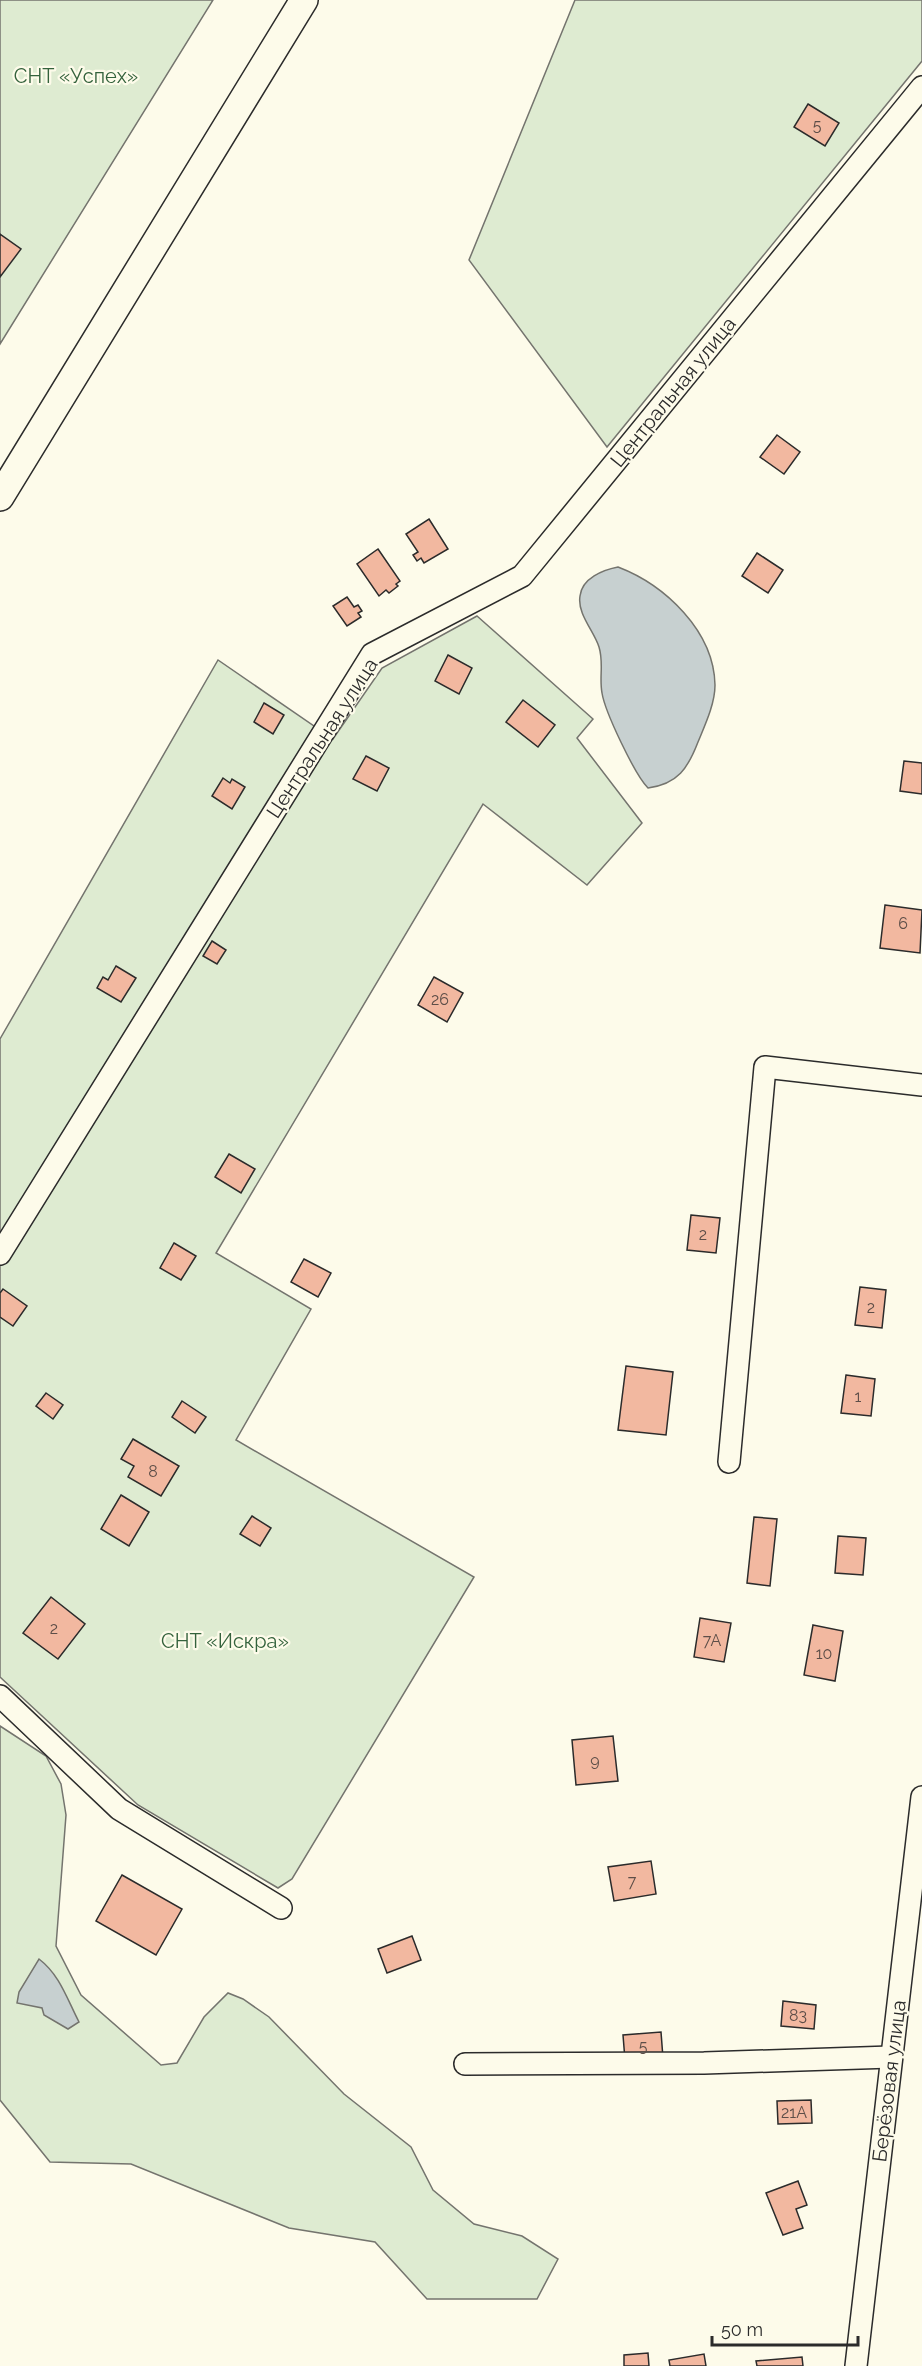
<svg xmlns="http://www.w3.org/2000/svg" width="922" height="2366" font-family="Raleway,sans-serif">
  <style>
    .green { fill: #deebd1; stroke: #74746e; stroke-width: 1.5 }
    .water { fill: #c7d0d0; stroke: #74746e; stroke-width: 1.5 }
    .building { fill: #f2b8a0; stroke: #2b2b2b; stroke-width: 1.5 }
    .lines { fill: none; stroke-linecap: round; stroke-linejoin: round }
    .minor-casing { stroke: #2b2b2b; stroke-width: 24 }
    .major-casing { stroke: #2b2b2b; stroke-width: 30 }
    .minor { stroke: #fdfbea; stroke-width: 21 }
    .major { stroke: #fdfbea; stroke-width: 27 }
    .labels { text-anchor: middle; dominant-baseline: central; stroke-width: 4.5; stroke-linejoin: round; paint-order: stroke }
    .number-label { font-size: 16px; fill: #5d4e48 }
    .park-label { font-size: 20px; fill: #34623c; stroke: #fdfbea }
    .street-label { font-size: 20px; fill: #2b2b2b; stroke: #fdfbea }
  </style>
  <rect width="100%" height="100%" fill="#fdfbea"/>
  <g class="green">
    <path d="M0 0H213L0 344Z"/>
    <path d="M575 0H922V61L607 447 469 260Z"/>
    <path d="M477 616 593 719 577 738 642 823 587 885 483 804 216 1253 311 1309 236 1440 474 1577 292 1879 278 1888 138 1805 0 1677V1039L218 660 333 739 382 668Z"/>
    <path d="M0 1726 46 1756 61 1784 66 1815 56 1946 81 1995 161 2065 177 2063 204 2017 228 1993 243 1999 269 2017 344 2094 411 2147 433 2190 474 2224 522 2236 558 2259 537 2299H427L375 2242 289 2228 131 2164 50 2162 0 2100Z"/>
  </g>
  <g class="water">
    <path d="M618 567C665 585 714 631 715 685 715 704 705 725 698 742 688 768 678 784 648 788 635 775 605 712 602 693 599 677 604 663 599 647 594 631 577 614 580 596 582 578 603 570 618 567Z"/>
    <path d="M39 1959C60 1975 67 1999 79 2022L68 2029 44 2015 42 2008 17 2003 19 1992Z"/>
  </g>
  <g class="building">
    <path d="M808 104 839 123 825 146 794 127Z"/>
    <path d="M0 234 21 249 0 277Z"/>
    <path d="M777 435 800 452 784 474 760 457Z"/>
    <path d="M429 519 448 549 424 563 421 558 417 561 413 555 418 552 406 534Z"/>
    <path d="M378 549 400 581 396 584 398 586 389 593 386 590 379 596 357 564Z"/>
    <path d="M757 553 783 570 768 593 742 576Z"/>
    <path d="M347 597 354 607 358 605 362 611 358 613 361 617 347 626 333 606Z"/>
    <path d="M448 655 472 668 459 694 435 681Z"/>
    <path d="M523 700 555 725 538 747 506 722Z"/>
    <path d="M264 703 284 715 273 734 254 722Z"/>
    <path d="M366 756 389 768 377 791 353 779Z"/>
    <path d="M904 761 922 763V794L900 791Z"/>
    <path d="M223 778 230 783 232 779 245 787 232 809 212 796Z"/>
    <path d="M885 905 922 910 920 953 880 948Z"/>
    <path d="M212 941 226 950 217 964 203 956Z"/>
    <path d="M116 966 136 978 121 1002 97 988 103 977 108 980Z"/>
    <path d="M434 977 463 993 447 1022 418 1005Z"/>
    <path d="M229 1154 255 1169 241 1193 215 1177Z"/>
    <path d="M691 1215 720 1218 716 1253 687 1250Z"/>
    <path d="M174 1243 196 1256 181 1280 160 1268Z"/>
    <path d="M304 1259 331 1273 318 1297 291 1282Z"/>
    <path d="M860 1287 886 1290 882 1328 855 1325Z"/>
    <path d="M3 1289 27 1306 13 1326 0 1317V1293Z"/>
    <path d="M626 1366 673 1372 666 1435 618 1430Z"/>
    <path d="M846 1375 875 1379 871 1416 841 1413Z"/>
    <path d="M46 1393 63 1405 53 1419 36 1406Z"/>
    <path d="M182 1401 206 1417 195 1433 172 1417Z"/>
    <path d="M133 1439 179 1466 161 1496 128 1477 134 1466 121 1459Z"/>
    <path d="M121 1495 149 1512 129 1546 101 1529Z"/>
    <path d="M252 1516 271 1528 260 1546 240 1534Z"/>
    <path d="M754 1517 777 1519 770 1586 747 1583Z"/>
    <path d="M838 1536 866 1538 863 1575 835 1573Z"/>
    <path d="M51 1597 85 1624 58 1659 23 1633Z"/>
    <path d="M700 1618 731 1623 724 1662 694 1657Z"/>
    <path d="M813 1625 843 1631 835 1681 804 1675Z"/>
    <path d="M613 1736 618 1781 576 1785 572 1740Z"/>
    <path d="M651 1861 656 1894 614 1901 608 1867Z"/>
    <path d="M122 1875 182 1909 156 1955 96 1921Z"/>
    <path d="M412 1936 421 1960 387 1973 378 1949Z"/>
    <path d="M783 2001 816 2005 814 2029 781 2026Z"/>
    <path d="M661 2032 663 2058 625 2060 623 2035Z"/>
    <path d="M811 2100 812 2123 778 2124 777 2101Z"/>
    <path d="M798 2181 807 2205 796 2209 803 2228 783 2235 766 2193Z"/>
    <path d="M648 2353 649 2366H624V2355Z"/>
    <path d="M704 2354 706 2366H670L669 2360Z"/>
    <path d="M802 2357 803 2366H757L756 2361Z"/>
  </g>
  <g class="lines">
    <g class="minor-casing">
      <g id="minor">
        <path d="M0 1254 372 654 522 576 922 87"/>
        <path d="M729 1462 765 1067 922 1085"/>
        <path d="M0 1696 119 1809 281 1908"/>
        <path d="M465 2064 704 2063 891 2057"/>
        <path d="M856 2366 922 1797"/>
      </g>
    </g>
    <g class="major-casing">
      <path id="major" d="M0 497 304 0"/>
    </g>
    <use href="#minor" class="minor"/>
    <use href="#major" class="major"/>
  </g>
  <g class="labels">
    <g class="number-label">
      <text x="817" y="125">5</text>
      <text x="903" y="923">6</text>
      <text x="440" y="999">26</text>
      <text x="703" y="1234">2</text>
      <text x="871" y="1307">2</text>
      <text x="858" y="1396">1</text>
      <text x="153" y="1471">8</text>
      <text x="54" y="1628">2</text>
      <text x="712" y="1640">7А</text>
      <text x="824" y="1653">10</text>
      <text x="595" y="1760">9</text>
      <text x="632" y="1881">7</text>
      <text x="798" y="2015">83</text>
      <text x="643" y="2046">5</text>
      <text x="794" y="2112">21А</text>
    </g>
    <g class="park-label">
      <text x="76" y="76">СНТ «Успех»</text>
      <text x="225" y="1641">СНТ «Искра»</text>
    </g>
    <g class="street-label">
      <text transform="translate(673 392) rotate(-51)">Центральная улица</text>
      <text transform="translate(322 738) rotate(-57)">Центральная улица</text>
      <text transform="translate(889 2081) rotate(-83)">Берёзовая улица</text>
    </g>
  </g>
  <path d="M712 2336v9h146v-9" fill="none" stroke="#2b2b2b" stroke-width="3"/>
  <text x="721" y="2336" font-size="18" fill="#2b2b2b" stroke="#fdfbea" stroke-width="4.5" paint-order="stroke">50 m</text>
</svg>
